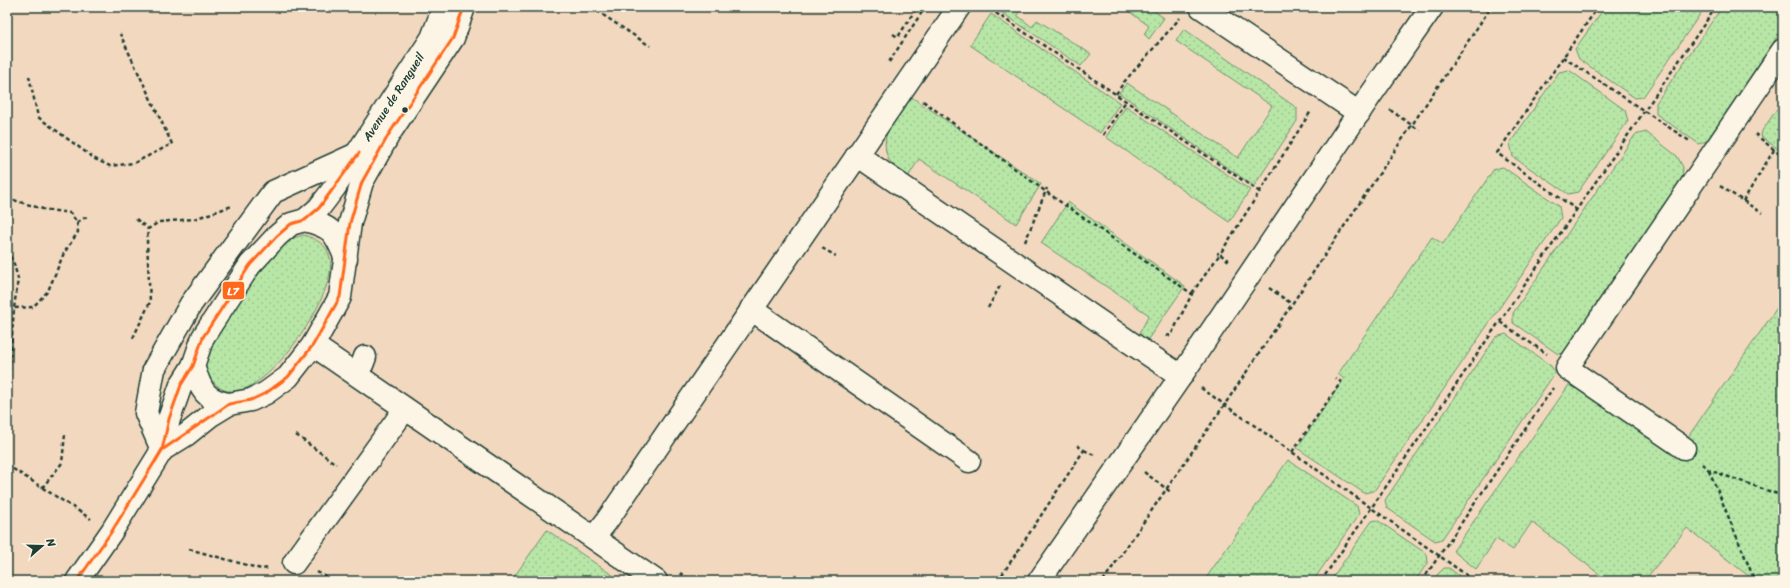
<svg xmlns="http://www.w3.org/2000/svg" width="1790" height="588" font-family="Sriracha,sans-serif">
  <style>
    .built { fill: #f2d8be }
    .grass { fill: url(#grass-dots); stroke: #6b926d }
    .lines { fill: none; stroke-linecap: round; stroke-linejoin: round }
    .minor-casing { stroke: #1f3d34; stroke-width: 25 }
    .path { stroke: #1f3d34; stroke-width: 2.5; stroke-dasharray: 4 3; stroke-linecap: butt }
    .minor { stroke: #fcf5e5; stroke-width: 22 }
    .bus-1-casing { stroke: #fcf5e5; stroke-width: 6 }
    .bus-1 { stroke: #ff671b; stroke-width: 3 }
    .bus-dot { fill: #1f3d34; stroke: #fcf5e5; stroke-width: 1.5 }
    .labels { text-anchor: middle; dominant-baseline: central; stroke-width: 3; stroke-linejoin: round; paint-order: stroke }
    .street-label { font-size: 12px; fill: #1f3d34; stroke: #fcf5e5 }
    .line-badge { stroke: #fcf5e5; stroke-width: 1.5 }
    .badge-label { font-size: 11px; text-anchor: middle; font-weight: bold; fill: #fff }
  </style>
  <defs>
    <pattern id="grass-dots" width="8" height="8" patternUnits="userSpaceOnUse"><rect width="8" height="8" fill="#b7e6a6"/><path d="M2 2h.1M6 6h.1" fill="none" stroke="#9dc690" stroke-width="1.8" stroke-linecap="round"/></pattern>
  </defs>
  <rect width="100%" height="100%" fill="#f6e4ce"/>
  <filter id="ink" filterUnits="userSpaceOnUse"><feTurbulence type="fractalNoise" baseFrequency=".025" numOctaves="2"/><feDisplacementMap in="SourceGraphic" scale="8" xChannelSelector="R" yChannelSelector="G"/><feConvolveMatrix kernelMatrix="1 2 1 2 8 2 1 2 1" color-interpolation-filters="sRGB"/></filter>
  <g filter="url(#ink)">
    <rect class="built" x="7" y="7" width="1776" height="574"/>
    <g class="grass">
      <path d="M996 7H1023L1017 15 1032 27 1037 20 1091 54 1081 66 995 8Z"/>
      <path d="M1123 7H1149L1164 18 1149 39 1144 34 1149 26Z"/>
      <path d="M1605 7H1705L1643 97 1635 98 1579 59 1575 49Z"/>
      <path d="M1722 7H1783V28L1707 141 1699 144 1656 114V103Z"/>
      <path d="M991 14 1120 103 1100 133 970 45Z"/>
      <path d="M1184 29 1297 108V121L1254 186 1119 93 1127 83 1238 158 1272 106 1176 41Z"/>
      <path d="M1569 70 1625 110 1628 121 1578 192 1568 194 1513 157 1510 143 1559 72Z"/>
      <path d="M910 96 1041 184 1016 224 919 159 908 177C902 172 893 166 889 160 877 135 896 115 910 96Z"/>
      <path d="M1783 100V153L1761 136 1762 131Z"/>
      <path d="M1126 106 1250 190 1229 222 1106 137Z"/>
      <path d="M1646 132 1677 156 1683 167 1682 182 1564 353 1558 354 1513 323V313L1635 135Z"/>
      <path d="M1503 167 1559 206 1561 218 1374 491 1364 493 1297 448 1344 379 1338 374 1432 237 1443 244 1494 169Z"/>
      <path d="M1068 202 1185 286 1146 342 1138 336 1149 315 1041 243Z"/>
      <path d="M304 235C316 239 327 244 330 258 339 293 263 406 224 390 211 384 204 371 206 358 208 350 213 343 217 336 232 310 248 286 267 264 272 258 277 250 283 245 289 239 296 237 304 235Z"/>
      <path d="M1783 299V581H1755L1687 528 1644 581H1608L1532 522 1513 550 1496 539 1476 569 1453 551 1571 382 1679 450Z"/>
      <path d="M1506 334 1551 366 1555 373 1442 539 1435 541 1387 508 1385 500 1496 337Z"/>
      <path d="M1288 460 1357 506 1359 514 1313 581H1204Z"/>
      <path d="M1377 520 1427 554 1428 562 1415 581H1330L1372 521Z"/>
      <path d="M547 530 621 581H511Z"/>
      <path d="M1444 568H1449L1466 581H1431Z"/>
    </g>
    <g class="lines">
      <g class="minor-casing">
        <g id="minor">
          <path d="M1201 7 1359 113"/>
          <path d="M857 155 1131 343 1181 376"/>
          <path d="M305 220C333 227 335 232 346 259"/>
          <path d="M751 309 969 461"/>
          <path d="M313 345 656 581"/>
          <path d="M362 365 365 357"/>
          <path d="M193 366C201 389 204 400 229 404"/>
          <path d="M1684 448 1567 368 1783 50"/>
          <path d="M162 450 186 435 211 415 229 404 251 400 266 393 288 377 313 345 340 297 350 223 362 182 389 134 453 38 464 7"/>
          <path d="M162 450 146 413 154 369 191 304 273 192 359 153"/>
          <path d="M594 537 606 522 959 7"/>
          <path d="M294 563 405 409"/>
          <path id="s1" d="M77 581 112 531 162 450 169 419 181 385 193 366 203 337 227 300 250 265 277 236 291 224 305 220 319 208 335 187 432 38 444 7"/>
          <path d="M1039 581 1181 376 1370 96 1432 7"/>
        </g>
      </g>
      <g class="path">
        <path d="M591 7 650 46"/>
        <path d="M571 8 575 7"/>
        <path d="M990 9 1260 192"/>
        <path d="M893 34 898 37 917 7"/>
        <path d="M1563 57 1691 142"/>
        <path d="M889 62 922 12 917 9"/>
        <path d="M29 76 38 117 95 159 110 166 134 163 172 144 120 34"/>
        <path d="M1116 94 1124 82 1180 18"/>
        <path d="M923 101 1045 191 1192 294 1171 335 1165 336"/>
        <path d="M1390 110 1419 130"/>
        <path d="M1755 134 1783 157"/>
        <path d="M1103 135 1126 101"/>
        <path d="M1720 186 1762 213"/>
        <path d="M7 198 43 209 70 213 77 222 78 232 64 253 48 291 33 307 14 308"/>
        <path d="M1743 201 1774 150"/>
        <path d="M1577 210 1497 153 1598 7"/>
        <path d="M136 219 148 229"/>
        <path d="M77 222 88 216"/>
        <path d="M1025 242 1047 188"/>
        <path d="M822 248 836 256"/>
        <path d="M7 250 14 264 18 279 14 308 7 403"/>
        <path d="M1229 261 1220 254 1311 111"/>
        <path d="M1269 288 1292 304"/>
        <path d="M1192 293 1220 254 1217 253"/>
        <path d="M988 308 1001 284"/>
        <path d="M1500 322 1547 354"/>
        <path d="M133 338 150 302 147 241 148 229 159 222 194 219 232 206"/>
        <path d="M1201 388 1475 581"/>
        <path d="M296 435 336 464"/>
        <path d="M1084 450 1096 456"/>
        <path d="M1292 452 1341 382 1336 378"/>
        <path d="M1702 464 1709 470 1783 496"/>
        <path d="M7 465 91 519"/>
        <path d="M1709 470 1755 581"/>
        <path d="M1144 472 1172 493"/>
        <path d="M42 488 62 463 65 434"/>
        <path d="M189 549 261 569 270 568"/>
        <path d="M317 572 333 581"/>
        <path d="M680 573 692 581"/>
        <path d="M998 581 1084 450 1075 444"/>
        <path d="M1103 581 1225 404 1491 7"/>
        <path d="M1321 581 1716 7"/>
        <path d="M1422 581 1553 388"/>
      </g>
      <use href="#minor" class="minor"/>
      <g class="bus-1-casing">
        <g id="bus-1">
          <path d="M155 462 162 450 169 419 181 385 193 366 203 337 250 265 277 236 291 224 305 220 319 208 359 153"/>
          <path d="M77 581 112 531 162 450 229 404 251 400 266 393 288 377 313 345 340 297 350 223 362 182 389 134 453 38 464 7"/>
        </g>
      </g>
      <use href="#bus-1" class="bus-1"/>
    </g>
  </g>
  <circle class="bus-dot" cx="405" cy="110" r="3.5"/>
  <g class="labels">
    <g class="street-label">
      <text stroke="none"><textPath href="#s1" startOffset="588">Avenue de Rangueil</textPath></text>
    </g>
  </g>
  <rect class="line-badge" x="222" y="281" width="23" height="19" rx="4" fill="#ff671b"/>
  <g class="badge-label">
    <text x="233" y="295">L7</text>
  </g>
  <rect width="1790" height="588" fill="none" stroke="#fcf5e5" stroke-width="24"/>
  <rect x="12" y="12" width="1766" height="564" fill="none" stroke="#1f3d34" stroke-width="1.5" filter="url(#ink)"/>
  <g transform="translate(42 546) rotate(70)" stroke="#fcf5e5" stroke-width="3" paint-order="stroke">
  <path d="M0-3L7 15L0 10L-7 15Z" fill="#1f3d34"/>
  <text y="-6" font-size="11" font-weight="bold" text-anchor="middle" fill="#1f3d34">N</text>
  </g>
</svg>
